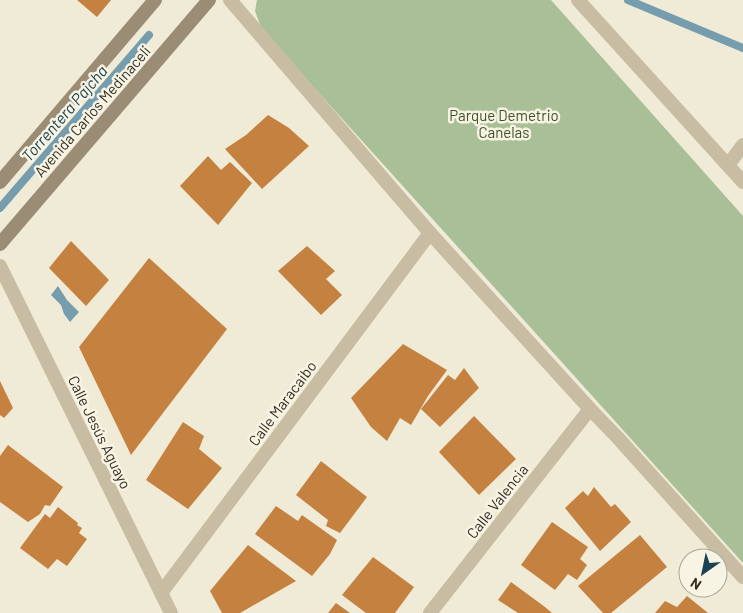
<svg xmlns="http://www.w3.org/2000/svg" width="743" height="613" font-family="Barlow,sans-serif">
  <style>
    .green { fill: #a8bf97 }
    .water { fill: #769dad }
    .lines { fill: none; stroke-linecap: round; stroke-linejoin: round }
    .stream { stroke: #769dad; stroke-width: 8 }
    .building { fill: #c58140 }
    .minor { stroke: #c8bda3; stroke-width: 14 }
    .secondary { stroke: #9b8c75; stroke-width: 14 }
    .labels { text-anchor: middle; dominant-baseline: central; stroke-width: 5; stroke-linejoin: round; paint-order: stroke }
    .street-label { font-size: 15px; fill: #332d25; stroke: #f8f4e3 }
    .park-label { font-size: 15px; fill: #395129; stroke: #f8f4e3 }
    .water-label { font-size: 16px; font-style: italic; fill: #1b4254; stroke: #f8f4e3 }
  </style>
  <rect width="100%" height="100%" fill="#f0ebd7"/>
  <path class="green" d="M257 0H551L743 216V563L262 30 255 11Z"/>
  <path class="water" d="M58 286 67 300 79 312 70 322 64 314 61 305 51 295Z"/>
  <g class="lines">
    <g class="stream">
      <path d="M628 0 743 48"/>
      <path d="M0 208 149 35"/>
    </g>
  </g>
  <g class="building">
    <path d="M77 0H111L97 17Z"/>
    <path d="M268 115 289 128 309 146 262 189 225 149 246 135Z"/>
    <path d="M208 156 221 170 230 162 252 183 218 225 180 186Z"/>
    <path d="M71 241 109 280 86 306 49 268Z"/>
    <path d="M307 246 335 271 326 279 342 295 321 315 278 271Z"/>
    <path d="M149 258 227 329 131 455 79 347Z"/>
    <path d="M403 344 447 370 428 396 411 425 400 418 387 441 371 427 351 398Z"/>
    <path d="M464 368 479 388 440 427 421 409 448 375 455 380Z"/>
    <path d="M0 381 13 408 4 418 0 415Z"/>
    <path d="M474 416 516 459 479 495 439 452Z"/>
    <path d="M183 422 204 436 199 449 222 468 188 509 146 480Z"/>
    <path d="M8 445 63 487 50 506 45 505 40 514 28 522 0 502V456Z"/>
    <path d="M321 461 367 497 340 533 326 526 328 520 296 495Z"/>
    <path d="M594 487 611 507 615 504 631 522 600 551 565 508 583 491 588 496Z"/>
    <path d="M276 506 298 521 302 515 337 540 330 554 312 576 255 534Z"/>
    <path d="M58 507 78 523 77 525 82 528 79 533 87 539 67 566 57 559 48 569 20 548 45 514 50 518Z"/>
    <path d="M552 522 588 547 580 559 587 565 577 580 568 574 555 590 521 565Z"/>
    <path d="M640 535 667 567 611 613H603L578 586Z"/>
    <path d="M248 545 296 581 240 613H222L210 591Z"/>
    <path d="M373 557 414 587 395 613H366L342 595Z"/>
    <path d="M511 582 545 607 552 613H518L498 600Z"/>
    <path d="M687 596 708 613H655L665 601 677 607Z"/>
    <path d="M336 603 350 613H328Z"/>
  </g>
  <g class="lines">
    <g class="minor">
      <path d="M230 0 430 233 590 409 618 438 743 577"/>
      <path d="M578 0 743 182"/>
      <path d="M728 165 743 145"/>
      <path d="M0 266 171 613"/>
      <path d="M161 593 430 233"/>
      <path d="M430 613 590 409"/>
    </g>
    <g class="secondary">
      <path d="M0 182 155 0"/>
      <path d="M0 244 209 0"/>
    </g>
  </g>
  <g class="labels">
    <g class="street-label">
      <text transform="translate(92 111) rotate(-49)">Avenida Carlos Medinaceli</text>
      <text transform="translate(282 403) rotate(-53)">Calle Maracaibo</text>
      <text transform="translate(100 432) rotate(64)">Calle Jesús Aguayo</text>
      <text transform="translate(497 501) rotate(-52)">Calle Valencia</text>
    </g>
    <g class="park-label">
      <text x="504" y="115">Parque Demetrio<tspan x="504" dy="17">Canelas</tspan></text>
    </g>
    <g class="water-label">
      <text transform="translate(64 113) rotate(-49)">Torrentera Pajcha</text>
    </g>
  </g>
  <g transform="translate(703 573) rotate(213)"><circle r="24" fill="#f8f4e3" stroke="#a9a497"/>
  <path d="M0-4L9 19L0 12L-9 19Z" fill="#1b4254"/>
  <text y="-8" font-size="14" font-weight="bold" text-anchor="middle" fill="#332d25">N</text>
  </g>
</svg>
